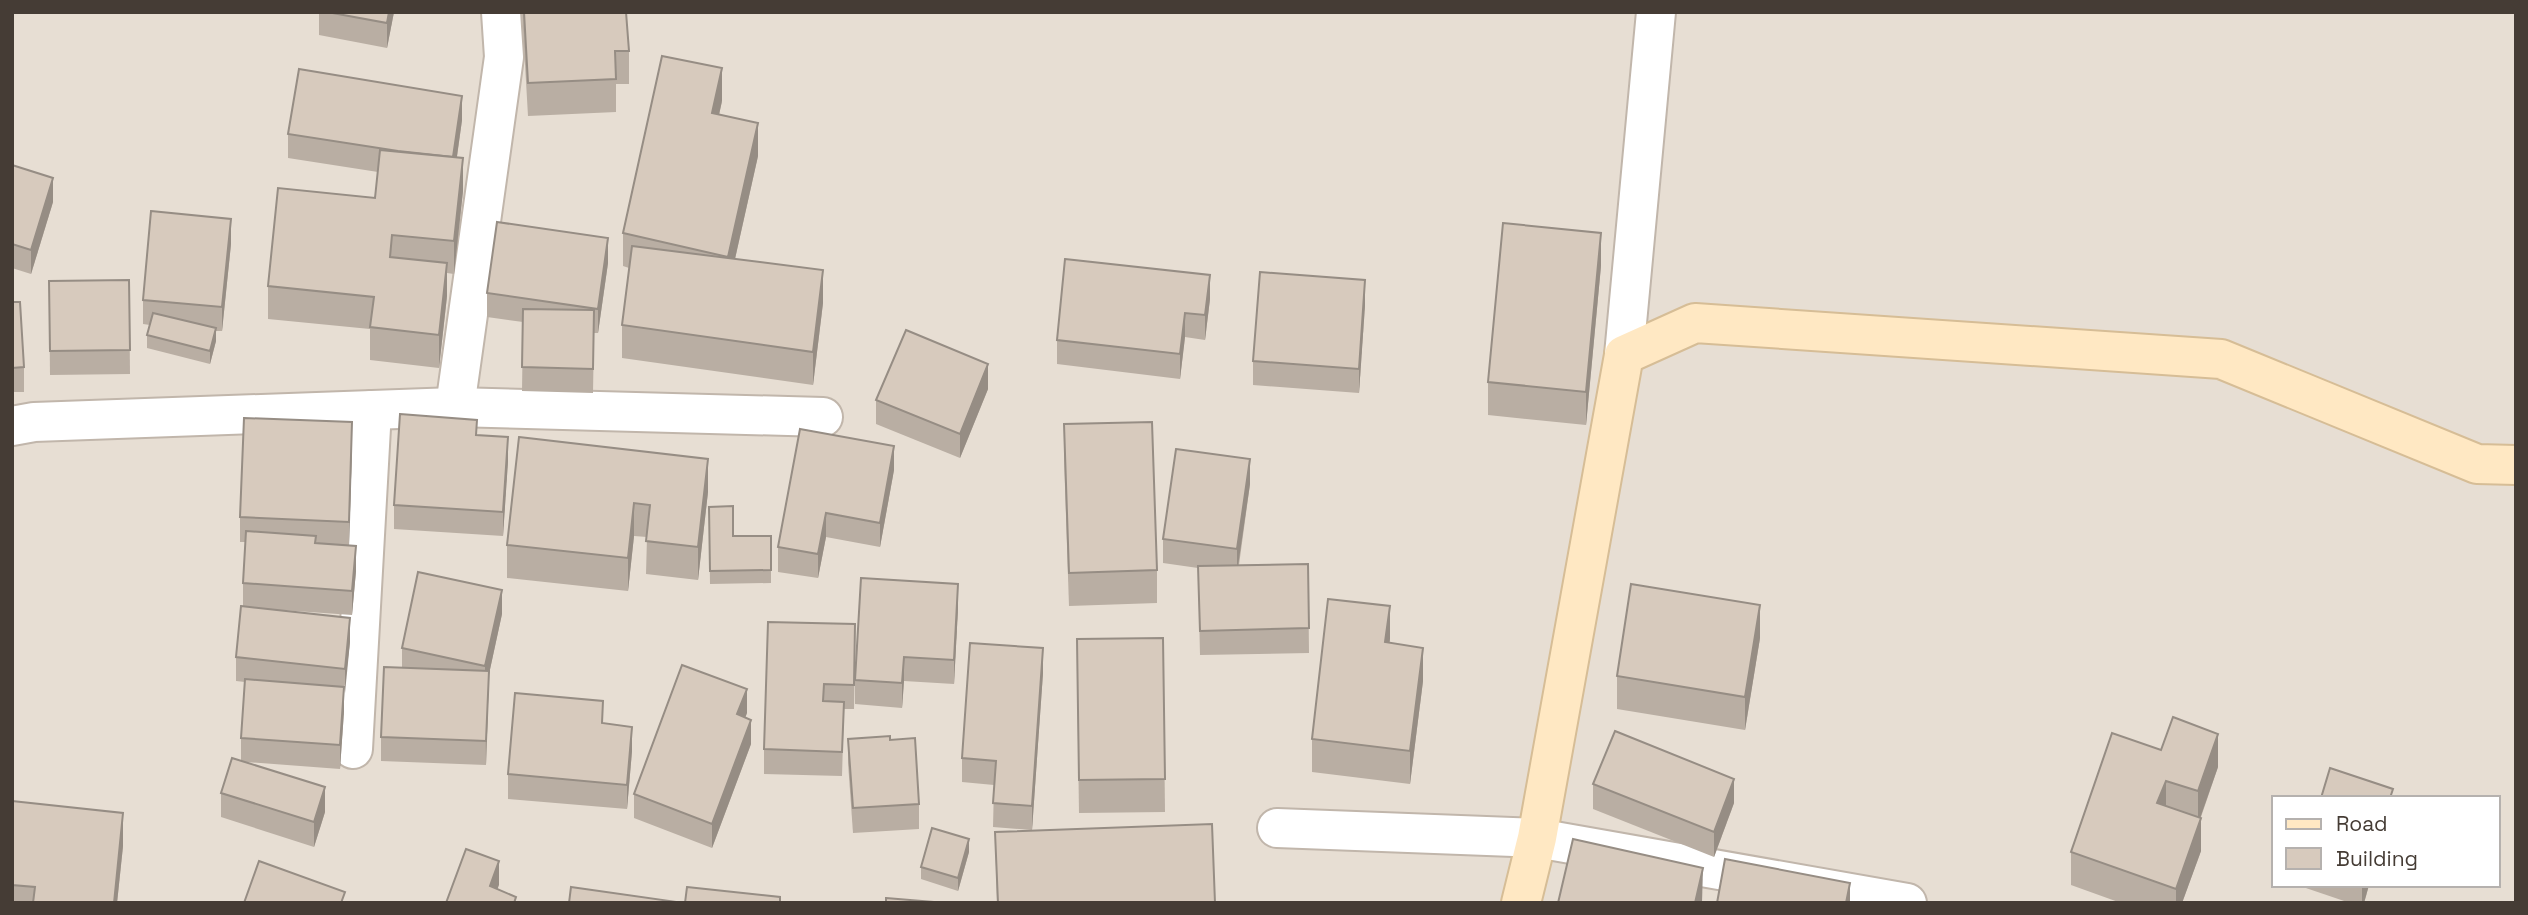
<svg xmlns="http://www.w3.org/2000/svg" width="2528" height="915" font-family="'Space Grotesk',sans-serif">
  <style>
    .residential { fill: #e7ded3; fill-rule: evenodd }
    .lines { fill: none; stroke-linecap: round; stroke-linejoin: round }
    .street-casing { stroke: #c1b6ab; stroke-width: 42 }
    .secondary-casing { stroke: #d6bd96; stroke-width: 42 }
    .street { stroke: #fff; stroke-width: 38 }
    .secondary { stroke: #ffe8c3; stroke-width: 38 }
    .wall { fill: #b9aea3 }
    .shaded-wall { fill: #968d84 }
    .building { fill: #d7cabd; stroke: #968d84; stroke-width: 2 }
  </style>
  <rect width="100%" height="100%" fill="#f3ede5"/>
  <path class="residential" d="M12 12H2516V903H12ZM2274 798H2498V885H2274Z"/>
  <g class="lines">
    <g class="street-casing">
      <g id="street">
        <path d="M1624 355 1656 12"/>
        <path d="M455 407 504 57 501 12"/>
        <path d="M12 426 34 422 455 407 823 417"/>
        <path d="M353 749 372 410"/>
        <path d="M1277 828 1537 838 1907 903"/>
      </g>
    </g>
    <g class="secondary-casing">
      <path id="secondary" d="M1521 903 1537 838 1624 355 1695 323 2221 359 2477 464 2516 465"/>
    </g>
    <use href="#street" class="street"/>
    <use href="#secondary" class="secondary"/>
  </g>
  <g class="wall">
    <path d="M319 12H394L387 48 319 35Z"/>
    <path d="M522 12H626L629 51V84H616V112L528 116Z"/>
    <path d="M722 101 719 115 758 156 735 259 823 303 813 385 622 358V325L629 268 623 266V233Z"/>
    <path d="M462 120 457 157 463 191 454 274 447 273V296L439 368 370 360V329L268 319V286L375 198 378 172 288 158V134Z"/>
    <path d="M12 165 53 202 31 274 12 268Z"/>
    <path d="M231 244 222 331H216V341L210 364 147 348V335L150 325 143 324V300Z"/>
    <path d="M608 263 598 333H594L593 393 522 391 523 322 487 317V293Z"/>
    <path d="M1601 266 1586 425 1488 415V382Z"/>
    <path d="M129 280 130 374 50 375 49 281Z"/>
    <path d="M1210 299 1205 340 1185 337 1180 379 1057 364V340Z"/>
    <path d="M12 302 24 367V392H12Z"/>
    <path d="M1365 305 1359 393 1253 385V361Z"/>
    <path d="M988 389 960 458 876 424V400Z"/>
    <path d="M1064 424 1157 570V603L1069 606 1064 457Z"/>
    <path d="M800 429 894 470 880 547 826 537 818 578 778 572V547Z"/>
    <path d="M477 435 508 461 503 536 394 529V505Z"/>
    <path d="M519 437 708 492 698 580 646 574 647 537 634 536 628 591 507 578V545Z"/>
    <path d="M352 446 349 546 356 571 352 615 281 610 350 642 344 693V711L340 769 246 762 325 812 314 847 221 817V793L241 761V738L245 682 236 681V657L243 606V583L246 542H240V517Z"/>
    <path d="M1250 484 1239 565 1308 564 1309 653 1200 655 1198 568 1163 563V539Z"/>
    <path d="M709 507 733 536H771V583L710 584Z"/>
    <path d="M958 608 954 684 904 681 902 708 855 704V680Z"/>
    <path d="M502 614 489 674 486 765 381 761V737L402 667V648Z"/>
    <path d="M1163 638 1165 812 1079 813 1077 672Z"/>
    <path d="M1760 638 1745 730 1617 709V676Z"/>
    <path d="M1390 639 1389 643 1423 681 1410 784 1312 772V739Z"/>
    <path d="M855 649 854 709H844L842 776 764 774V749Z"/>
    <path d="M1043 673 1032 830 993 827 994 785 962 782V758Z"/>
    <path d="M747 713 745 717 751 744 712 848 634 818V794Z"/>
    <path d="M603 724 632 751 627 809 508 799V774Z"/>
    <path d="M848 739 890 740 919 804V829L853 833 848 763Z"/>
    <path d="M2161 750 2218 767 2201 817V851L2182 903H2121L2071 885V852Z"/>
    <path d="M1593 784 1734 803 1714 857 1593 809Z"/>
    <path d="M12 801 123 846 117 903H12Z"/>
    <path d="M995 832 1215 903H997Z"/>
    <path d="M969 852 958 891 921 879V867Z"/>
    <path d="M2300 885H2369L2364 903H2350L2300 886Z"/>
  </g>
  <g class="shaded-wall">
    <path d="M389 12H394L387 48V23Z"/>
    <path d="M722 68V101L712 146V113Z"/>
    <path d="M462 96V120L453 184V160Z"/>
    <path d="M758 123V156L728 290V257Z"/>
    <path d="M463 158V191L454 274V241Z"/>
    <path d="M53 178V202L31 274V250Z"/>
    <path d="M231 219V244L222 331V307Z"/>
    <path d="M1601 233V266L1586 425V392Z"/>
    <path d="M608 238V263L598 333V309Z"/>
    <path d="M447 263V296L439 368V335Z"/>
    <path d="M823 270V303L813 385V352Z"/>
    <path d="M1210 275V299L1205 340V315Z"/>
    <path d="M1365 280V305L1359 393V369Z"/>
    <path d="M1185 313V337L1180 379V354Z"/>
    <path d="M216 328V341L210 364V351Z"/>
    <path d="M988 364V389L960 458V434Z"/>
    <path d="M352 422V446L349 546V522Z"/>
    <path d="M508 437V461L503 536V512Z"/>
    <path d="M894 446V470L880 547V523Z"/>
    <path d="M708 459V492L698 580V547Z"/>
    <path d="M1250 459V484L1237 573V549Z"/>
    <path d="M634 503V536L628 591V558Z"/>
    <path d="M826 513V537L818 578V554Z"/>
    <path d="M356 546V571L352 615V591Z"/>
    <path d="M958 584V608L954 684V660Z"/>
    <path d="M502 590V614L489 674 486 765 485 666Z"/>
    <path d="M1760 605V638L1745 730V697Z"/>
    <path d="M1390 606V639L1385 675V642Z"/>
    <path d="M350 618V642L345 693V669Z"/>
    <path d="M1043 648V673L1032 830V806Z"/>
    <path d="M1423 648V681L1410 784V751Z"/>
    <path d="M904 657V681L902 708V683Z"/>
    <path d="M344 687V711L340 769V745Z"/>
    <path d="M747 689V713L737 739V714Z"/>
    <path d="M751 720V744L712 848V824Z"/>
    <path d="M632 727V751L627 809V785Z"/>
    <path d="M2218 734V767L2198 824V791Z"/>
    <path d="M1734 779V803L1714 857V832Z"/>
    <path d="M2166 781V814L2157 803Z"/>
    <path d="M325 787V812L314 847V822Z"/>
    <path d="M123 813V846L117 903H114Z"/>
    <path d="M2201 818V851L2182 903H2176V889Z"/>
    <path d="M969 839V852L958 891V878Z"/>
    <path d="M499 861V885L492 903 490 886Z"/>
    <path d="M1703 868 1702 903H1695Z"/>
    <path d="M1850 883V903H1846Z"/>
    <path d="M2362 885H2369L2364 903H2362Z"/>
  </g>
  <g class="building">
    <path d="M327 12H389L387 23Z"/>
    <path d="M524 12H626L629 51H615L616 79 528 83Z"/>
    <path d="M662 56 722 68 712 113 758 123 728 257 623 233Z"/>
    <path d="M299 69 462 96 453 157 398 151 288 134Z"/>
    <path d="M380 150 463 158 454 241 392 235 390 257 447 263 439 335 370 327 374 297 268 286 278 188 375 198Z"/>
    <path d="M12 165 53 178 31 250 12 244Z"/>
    <path d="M151 211 231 219 222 307 143 300Z"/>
    <path d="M497 222 608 238 598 309 487 293Z"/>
    <path d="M1503 223 1601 233 1586 392 1488 382Z"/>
    <path d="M632 246 823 270 813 352 622 325Z"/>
    <path d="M1065 259 1210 275 1205 315 1185 313 1180 354 1057 340Z"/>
    <path d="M1260 272 1365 280 1359 369 1253 361Z"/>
    <path d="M129 280 130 350 50 351 49 281Z"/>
    <path d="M12 302H20L24 367 12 368Z"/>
    <path d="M523 309 594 310 593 369 522 367Z"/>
    <path d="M153 313 216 328 210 351 147 335Z"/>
    <path d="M906 330 988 364 960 434 876 400Z"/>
    <path d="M400 414 477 420 476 435 508 437 503 512 394 505Z"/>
    <path d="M244 418 352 422 349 522 240 517Z"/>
    <path d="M1152 422 1157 570 1069 573 1064 424Z"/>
    <path d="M800 429 894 446 880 523 826 513 818 554 778 547Z"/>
    <path d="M519 437 708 459 698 547 646 541 650 505 634 503 628 558 507 545Z"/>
    <path d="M1176 449 1250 459 1237 549 1163 539Z"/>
    <path d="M733 506V536H771V570L710 571 709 507Z"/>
    <path d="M246 531 316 536 315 543 356 546 352 591 243 583Z"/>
    <path d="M1308 564 1309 628 1200 631 1198 566Z"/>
    <path d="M418 572 502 590 485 666 402 648Z"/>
    <path d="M861 578 958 584 954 660 904 657 902 683 855 680Z"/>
    <path d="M1631 584 1760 605 1745 697 1617 676Z"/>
    <path d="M1328 599 1390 606 1385 642 1423 648 1410 751 1312 739Z"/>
    <path d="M241 606 350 618 345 669 236 657Z"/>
    <path d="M768 622 855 624 854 685 824 684 823 701 844 702 842 752 764 749Z"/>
    <path d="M1163 638 1165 779 1079 780 1077 639Z"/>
    <path d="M970 643 1043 648 1032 806 993 803 996 761 962 758Z"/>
    <path d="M682 665 747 689 737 714 751 720 712 824 634 794Z"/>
    <path d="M384 667 489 671 486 741 381 737Z"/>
    <path d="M245 679 344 687 340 745 241 738Z"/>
    <path d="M515 693 603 701 602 723 632 727 627 785 508 774Z"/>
    <path d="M2173 717 2218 734 2198 791 2166 781 2157 803 2201 818 2176 889 2071 852 2112 733 2161 750Z"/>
    <path d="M1615 731 1734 779 1714 832 1593 784Z"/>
    <path d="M890 736V740L915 738 919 804 853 808 848 739Z"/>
    <path d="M232 758 325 787 314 822 221 793Z"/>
    <path d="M2330 768 2393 789 2390 798H2321Z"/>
    <path d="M12 801 123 813 114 903H33L35 887 12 885Z"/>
    <path d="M1212 824 1215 903H998L995 832Z"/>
    <path d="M932 828 969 839 958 878 921 867Z"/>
    <path d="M1573 839 1703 868 1695 903H1558Z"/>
    <path d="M466 849 499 861 490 886 516 897 514 903H446Z"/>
    <path d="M1725 859 1850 883 1846 903H1717Z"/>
    <path d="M259 861 345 892 341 903H244Z"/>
    <path d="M571 887 677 902V903H569Z"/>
    <path d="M687 887 780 897V903H685Z"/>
    <path d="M886 898 946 903H886Z"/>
  </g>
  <rect width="2528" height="915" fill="none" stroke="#453c35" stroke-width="28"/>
  <rect x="2272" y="796" width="228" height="91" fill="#ffffff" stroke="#b5b1ae" stroke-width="2"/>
  <rect x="2286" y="819" width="35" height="10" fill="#ffe8c3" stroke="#b5b1ae" stroke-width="2"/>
  <text x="2336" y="831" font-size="21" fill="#453c35">Road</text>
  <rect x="2286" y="848" width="35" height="21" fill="#d7cabd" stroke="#b5b1ae" stroke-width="2"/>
  <text x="2336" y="866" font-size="21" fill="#453c35">Building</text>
</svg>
